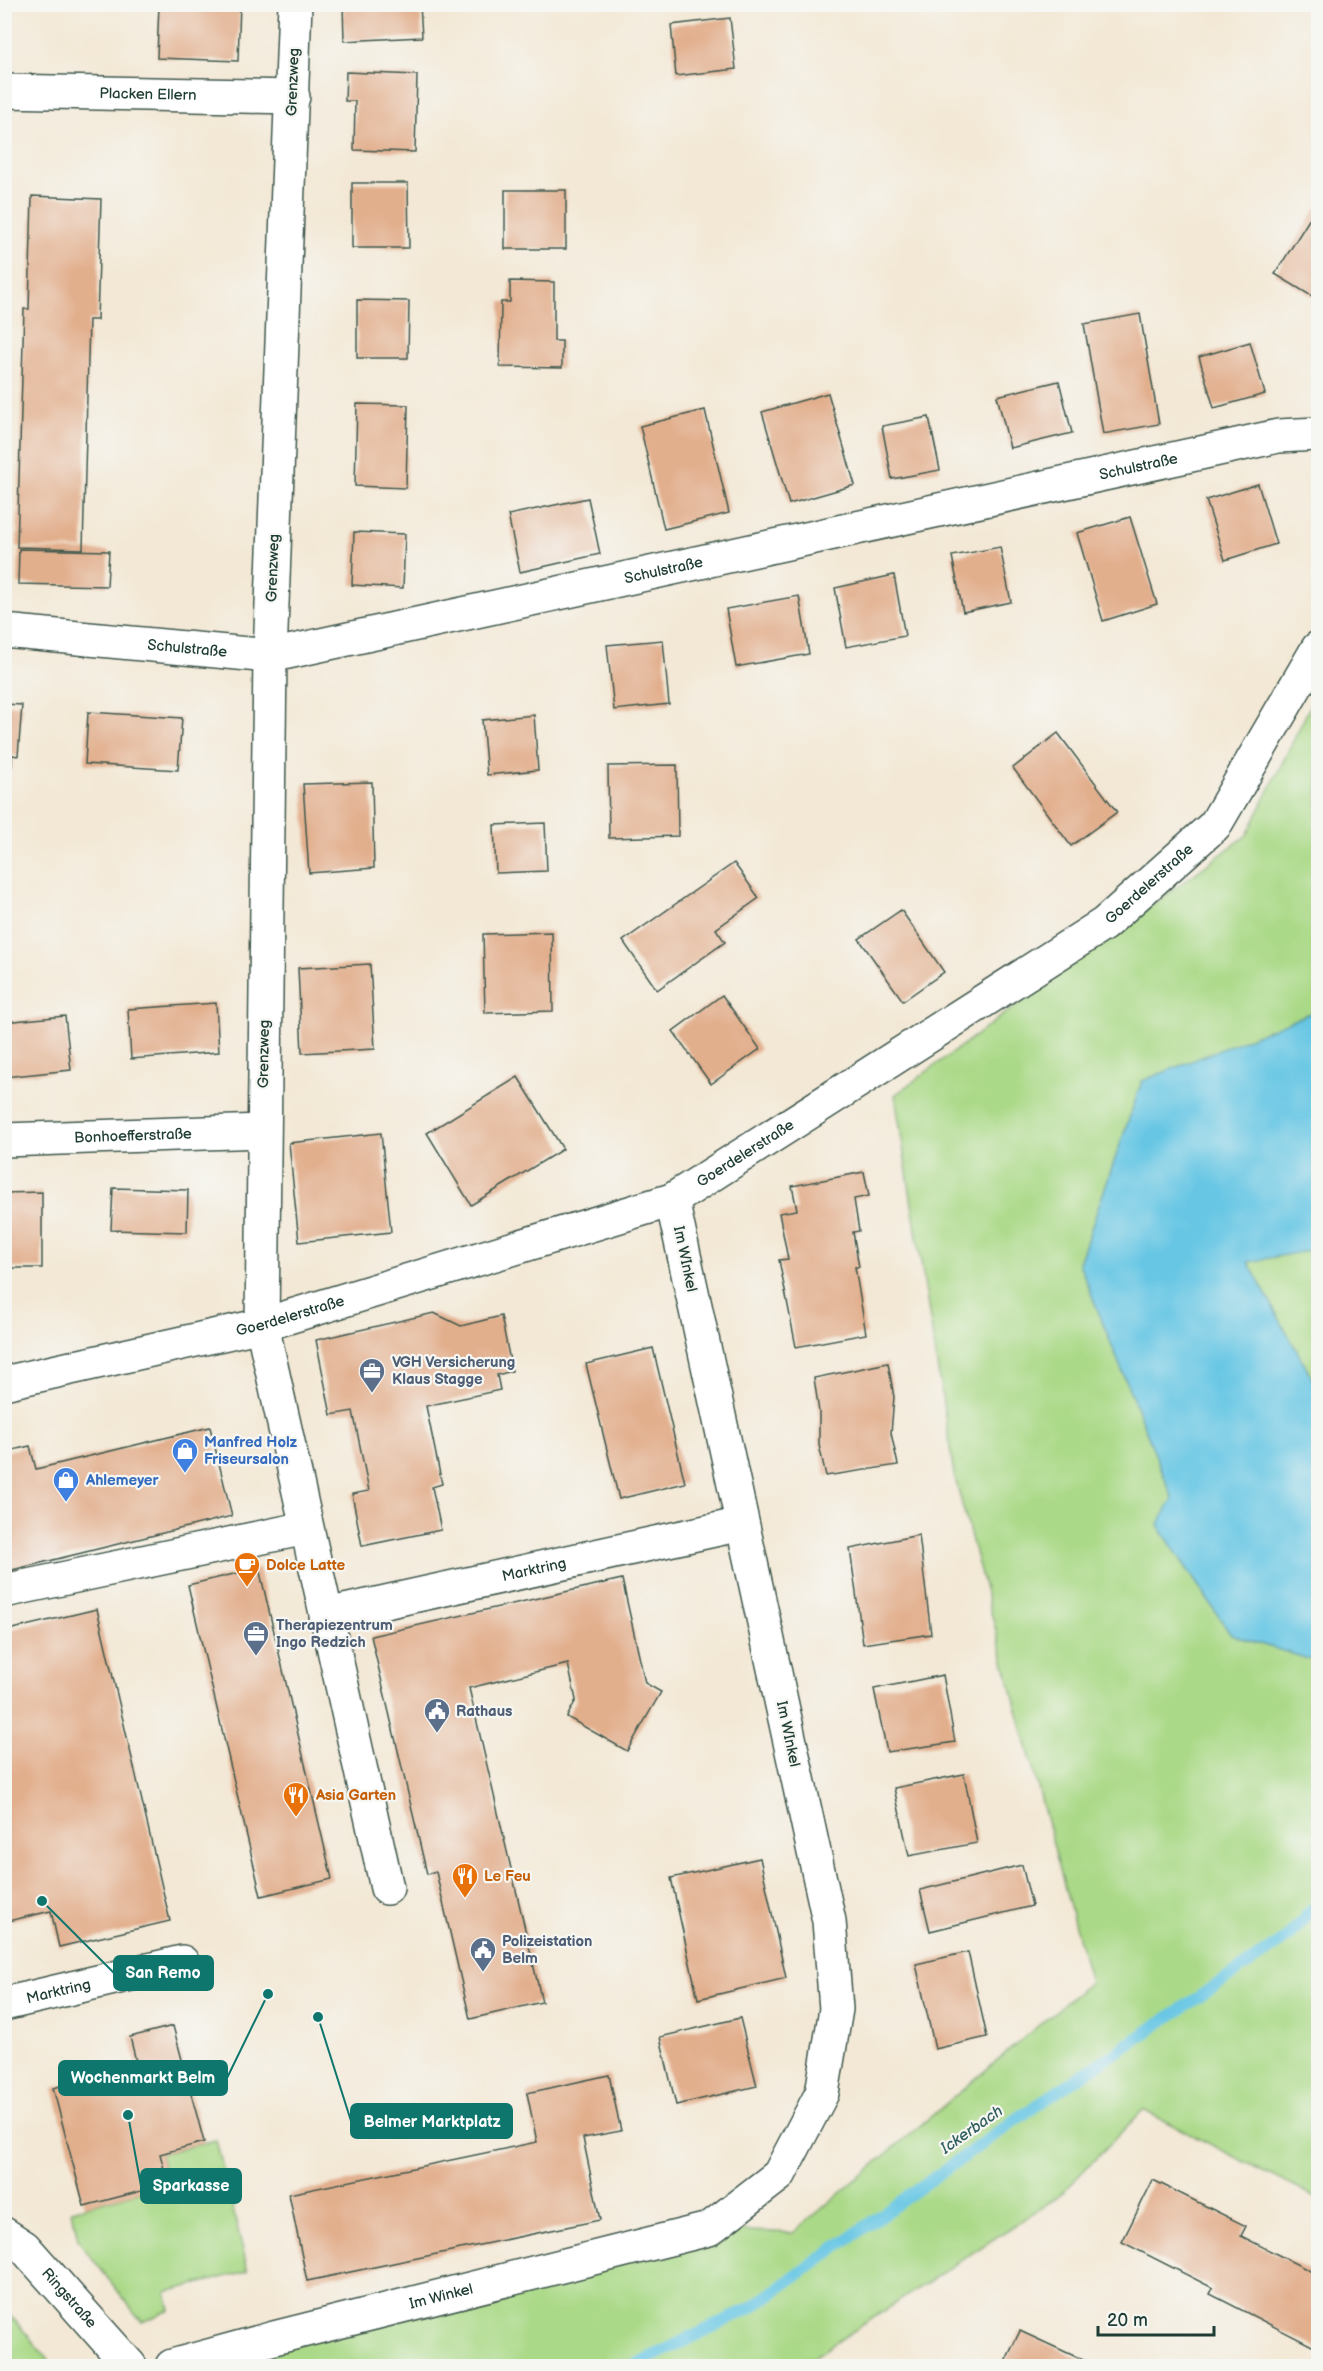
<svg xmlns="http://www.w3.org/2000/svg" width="1323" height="2371" font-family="'Balsamiq Sans',sans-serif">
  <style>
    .green { fill: #aad987; stroke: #648b5e; stroke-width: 1.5 }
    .water { fill: #66c6e4; stroke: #42828c; stroke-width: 1.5 }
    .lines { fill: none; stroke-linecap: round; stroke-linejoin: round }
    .stream { stroke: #66c6e4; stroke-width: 12 }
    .building { fill: #e2af8d }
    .minor-casing { stroke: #3f574c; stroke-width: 36 }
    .minor { stroke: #fff; stroke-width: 33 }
    .labels { text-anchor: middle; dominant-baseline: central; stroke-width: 4.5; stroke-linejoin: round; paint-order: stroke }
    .street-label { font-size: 15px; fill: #1f3d34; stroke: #f6f6f2 }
    .service-label { font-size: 15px; font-weight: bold; fill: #4e5e75; stroke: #f6f6f2; text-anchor: start }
    .shop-label { font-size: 15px; font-weight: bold; fill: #366cbe; stroke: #f6f6f2; text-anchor: start }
    .food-label { font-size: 15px; font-weight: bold; fill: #c56008; stroke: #f6f6f2; text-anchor: start }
    .water-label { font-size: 16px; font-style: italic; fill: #315f60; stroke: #f6f6f2 }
    .leader { fill: none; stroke: #0f766e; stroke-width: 2 }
    .callout-dot { fill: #0f766e; stroke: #f6f6f2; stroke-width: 2 }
    .callout { fill: #0f766e; stroke: #0f766e; stroke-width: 2 }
    .callout-label { font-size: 16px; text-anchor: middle; font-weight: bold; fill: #fff }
  </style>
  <rect width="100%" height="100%" fill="#f6f6f2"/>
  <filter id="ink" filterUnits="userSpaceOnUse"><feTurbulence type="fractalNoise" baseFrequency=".0167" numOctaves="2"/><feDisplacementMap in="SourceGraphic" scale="12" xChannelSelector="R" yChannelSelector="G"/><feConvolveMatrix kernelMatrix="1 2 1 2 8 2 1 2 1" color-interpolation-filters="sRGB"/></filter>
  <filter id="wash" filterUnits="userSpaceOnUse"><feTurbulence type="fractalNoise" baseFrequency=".008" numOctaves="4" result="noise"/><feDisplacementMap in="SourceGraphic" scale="24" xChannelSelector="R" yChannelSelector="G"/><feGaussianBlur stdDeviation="1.35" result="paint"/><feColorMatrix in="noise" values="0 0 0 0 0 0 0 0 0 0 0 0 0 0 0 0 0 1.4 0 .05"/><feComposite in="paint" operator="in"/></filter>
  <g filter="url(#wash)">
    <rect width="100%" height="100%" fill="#f3e8d5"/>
    <g class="green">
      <path d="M1318 690V2199L1143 2110 1059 2196 800 2366H172L709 2229 793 2233 1090 1982 954 1474 895 1095 1247 835Z"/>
      <path d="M216 2140 248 2271 166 2292 170 2310 142 2322 78 2240 72 2210 168 2184 160 2154Z"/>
      <path d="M4 2309H5L54 2366H5Z"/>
    </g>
    <path class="water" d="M1318 1010V1249L1248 1262 1318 1389V1662L1231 1635 1158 1525 1173 1499 1079 1263 1142 1081Z"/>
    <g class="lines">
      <path class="stream" d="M633 2366 751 2308 1018 2118 1287 1938 1318 1903"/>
    </g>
    <g id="blocks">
      <g class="building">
        <path d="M159 4H240L238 61 157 58Z"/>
        <path d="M343 4H420L422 37 344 41Z"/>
        <path d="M730 18 736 69 676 76 671 25Z"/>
        <path d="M346 72 417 75 415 152 354 150 355 101H345Z"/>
        <path d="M352 183H408L409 248H352Z"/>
        <rect x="505" y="190" width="61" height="59"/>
        <path d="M32 196 101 199 97 320H89L83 549 17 547 24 309H29Z"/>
        <path d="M1317 207 1318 208V300L1275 274Z"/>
        <path d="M510 281 554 282V341H562V368L500 367 501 302H510Z"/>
        <path d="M357 300 409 301 408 358H357Z"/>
        <path d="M1140 314 1159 424 1103 434 1084 324Z"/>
        <path d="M1250 342 1265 394 1214 408 1199 357Z"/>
        <path d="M1059 381 1072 433 1010 448 997 396Z"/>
        <path d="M828 393 855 485 789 504 762 412Z"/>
        <path d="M357 404 408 405 406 488 355 486Z"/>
        <path d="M705 410 729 513 664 529 640 426Z"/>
        <path d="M929 417 940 470 892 479 882 426Z"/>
        <path d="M1258 484 1276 544 1225 560 1206 500Z"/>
        <path d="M588 498 600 554 520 572 508 515Z"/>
        <path d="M1130 517 1157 604 1103 621 1077 533Z"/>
        <path d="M354 532 405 534 403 588 352 585Z"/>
        <path d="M1000 547 1011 602 963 612 952 556Z"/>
        <path d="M19 549 109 551 107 586 18 584Z"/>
        <path d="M894 575 905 636 846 647 835 588Z"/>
        <path d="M799 596 809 654 736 667 726 609Z"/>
        <path d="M663 640 669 704 614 710 607 645Z"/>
        <path d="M4 704 22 705 18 756 12 755V766H4Z"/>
        <path d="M88 712 182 718 178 770 85 764Z"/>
        <path d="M534 715 538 770 487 775 482 720Z"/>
        <path d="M1058 733 1117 812 1071 846 1013 768Z"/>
        <path d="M677 765 678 836 609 838 608 766Z"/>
        <path d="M372 782 374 868 309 873 303 784Z"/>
        <path d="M545 823 547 871 496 873 494 825Z"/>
        <path d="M734 863 759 898 716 929 725 942 657 990 623 941Z"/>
        <path d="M901 910 944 972 903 1001 859 939Z"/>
        <path d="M552 932 553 1011 485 1013 483 934Z"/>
        <path d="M370 964 375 1049 302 1053 298 968Z"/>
        <path d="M722 995 760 1049 711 1084 673 1031Z"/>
        <path d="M216 1003 219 1052 131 1059 128 1009Z"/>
        <path d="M65 1016 71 1070 4 1077V1022Z"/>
        <path d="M518 1077 563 1149 471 1205 427 1133Z"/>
        <path d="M381 1133 391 1232 299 1242 289 1143Z"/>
        <path d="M864 1172 869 1196 854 1199 859 1231 853 1232 859 1267H855L866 1334 796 1347 779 1260 788 1259 779 1213 797 1210 792 1186Z"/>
        <path d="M113 1188 188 1190 187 1232 111 1230Z"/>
        <path d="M42 1192V1268H4V1193Z"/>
        <path d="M434 1313 461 1326 501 1316 512 1371 497 1375 500 1390 426 1406 442 1484 432 1487 441 1530 362 1546 352 1494 369 1491 353 1411 331 1415 316 1340Z"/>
        <path d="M653 1348 685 1483 619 1499 586 1364Z"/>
        <path d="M888 1363 894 1397 891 1433 898 1465 826 1476 819 1445V1412L814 1378Z"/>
        <path d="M210 1427 232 1516 4 1572V1452L30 1446 36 1469Z"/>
        <path d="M919 1535 931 1634 863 1644 850 1549Z"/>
        <path d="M259 1568 332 1879 261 1896 188 1585Z"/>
        <path d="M622 1579 645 1683 661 1692 627 1751 567 1717 576 1700 568 1664 469 1688 542 2002 470 2019 436 1872 427 1874 371 1636Z"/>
        <path d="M97 1609 170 1921 59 1947 51 1911 4 1922V1631Z"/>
        <path d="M943 1675 955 1742 887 1752 874 1689Z"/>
        <path d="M964 1774 977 1843 909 1856 894 1788Z"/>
        <path d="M760 1858 786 1978 698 1999 671 1878Z"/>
        <path d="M1022 1865 1032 1906 930 1931 920 1890Z"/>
        <path d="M968 1952 987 2037 935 2049 916 1964Z"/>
        <path d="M740 2018 757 2086 676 2105 660 2037Z"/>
        <path d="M173 2026 204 2142 160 2154 168 2184 84 2206 53 2088 137 2065 130 2037Z"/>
        <path d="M609 2075 621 2131 583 2138 600 2220 307 2281 289 2194 537 2142 527 2093Z"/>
        <path d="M1153 2180 1246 2226 1241 2236 1318 2275V2349L1210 2294 1213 2288 1122 2242Z"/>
        <path d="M1020 2331 1096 2366H1003Z"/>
      </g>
    </g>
  </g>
  <g filter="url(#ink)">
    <use href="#blocks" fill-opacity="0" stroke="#3f574c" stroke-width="1.5"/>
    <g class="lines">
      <g class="minor-casing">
        <g id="minor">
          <path d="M295 4 270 656 262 1325 387 1888"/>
          <path id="s1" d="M4 91 293 97"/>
          <path id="s2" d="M4 631 270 656 1278 436 1318 434"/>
          <path id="s3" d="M4 1140 263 1131"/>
          <path id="s4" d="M4 1383 262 1325 672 1200 1104 924 1215 825 1318 648"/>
          <path d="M4 1591 306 1528"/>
          <path id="s5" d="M326 1615 742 1524"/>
          <path id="s6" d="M4 2004 182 1962"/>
          <path id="s7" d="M4 2234 24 2247 130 2366"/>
          <path id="s8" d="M172 2366 274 2338 709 2229 779 2175 822 2093 836 2009 829 1921 672 1200"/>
        </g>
      </g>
      <use href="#minor" class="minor"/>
    </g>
  </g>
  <defs>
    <g id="office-pin" transform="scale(1.35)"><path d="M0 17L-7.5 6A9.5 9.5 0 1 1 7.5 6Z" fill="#5c6f8a" stroke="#f6f6f2"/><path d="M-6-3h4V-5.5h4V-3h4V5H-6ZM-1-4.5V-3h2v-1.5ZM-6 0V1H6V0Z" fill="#fff"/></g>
    <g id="shop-pin" transform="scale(1.35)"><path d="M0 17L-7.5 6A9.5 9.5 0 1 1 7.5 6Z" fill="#3f7fe0" stroke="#f6f6f2"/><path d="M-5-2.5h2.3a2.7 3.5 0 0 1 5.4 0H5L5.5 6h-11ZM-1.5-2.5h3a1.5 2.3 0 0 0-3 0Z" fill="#fff"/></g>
    <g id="cafe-pin" transform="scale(1.35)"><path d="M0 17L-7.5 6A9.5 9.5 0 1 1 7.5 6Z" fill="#e8710a" stroke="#f6f6f2"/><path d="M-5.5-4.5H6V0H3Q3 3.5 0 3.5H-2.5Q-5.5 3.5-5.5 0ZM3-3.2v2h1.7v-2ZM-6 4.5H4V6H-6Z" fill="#fff"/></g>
    <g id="civic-pin" transform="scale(1.35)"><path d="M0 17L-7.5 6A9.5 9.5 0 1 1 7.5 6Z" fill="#5c6f8a" stroke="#f6f6f2"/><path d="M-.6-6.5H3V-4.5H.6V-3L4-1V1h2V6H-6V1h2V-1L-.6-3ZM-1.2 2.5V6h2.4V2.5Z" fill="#fff"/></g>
    <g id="restaurant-pin" transform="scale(1.35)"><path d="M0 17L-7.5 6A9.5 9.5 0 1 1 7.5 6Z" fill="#e8710a" stroke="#f6f6f2"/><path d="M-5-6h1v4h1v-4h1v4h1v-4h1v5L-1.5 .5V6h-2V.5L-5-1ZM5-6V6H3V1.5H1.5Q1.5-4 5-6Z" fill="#fff"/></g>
  </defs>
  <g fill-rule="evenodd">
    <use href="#office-pin" x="372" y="1371"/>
    <use href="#shop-pin" x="185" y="1451"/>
    <use href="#shop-pin" x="66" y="1480"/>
    <use href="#cafe-pin" x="247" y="1565"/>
    <use href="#office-pin" x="256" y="1634"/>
    <use href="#civic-pin" x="437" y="1711"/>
    <use href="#restaurant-pin" x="296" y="1795"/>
    <use href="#restaurant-pin" x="465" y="1876"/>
    <use href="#civic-pin" x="483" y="1950"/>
  </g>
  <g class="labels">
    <g class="street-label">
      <text transform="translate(293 82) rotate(-88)">Grenzweg</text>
      <text stroke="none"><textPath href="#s1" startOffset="144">Placken Ellern</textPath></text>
      <text stroke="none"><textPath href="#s2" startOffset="1156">Schulstraße</textPath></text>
      <text transform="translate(273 568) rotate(-88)">Grenzweg</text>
      <text stroke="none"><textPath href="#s2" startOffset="670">Schulstraße</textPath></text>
      <text stroke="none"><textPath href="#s2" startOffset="184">Schulstraße</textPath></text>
      <text stroke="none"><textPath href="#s4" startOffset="1266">Goerdelerstraße</textPath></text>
      <text transform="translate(264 1054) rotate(-89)">Grenzweg</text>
      <text stroke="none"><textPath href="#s3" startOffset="129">Bonhoefferstraße</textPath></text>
      <text stroke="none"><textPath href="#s4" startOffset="780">Goerdelerstraße</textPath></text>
      <text transform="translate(685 1259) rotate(78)">Im WInkel</text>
      <text stroke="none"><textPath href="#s4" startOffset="294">Goerdelerstraße</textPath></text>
      <text stroke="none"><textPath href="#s5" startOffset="213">Marktring</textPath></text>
      <text transform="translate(788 1734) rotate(78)">Im WInkel</text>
      <text stroke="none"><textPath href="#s6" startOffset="56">Marktring</textPath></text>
      <text stroke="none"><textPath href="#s8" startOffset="278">Im Winkel</textPath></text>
      <text stroke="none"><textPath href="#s7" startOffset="92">Ringstraße</textPath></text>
    </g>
    <g class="service-label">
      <text x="392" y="1362">VGH Versicherung<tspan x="392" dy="17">Klaus Stagge</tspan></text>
      <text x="276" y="1625">Therapiezentrum<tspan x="276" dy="17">Ingo Redzich</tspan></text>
      <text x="456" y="1711">Rathaus</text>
      <text x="502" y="1941">Polizeistation<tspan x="502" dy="17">Belm</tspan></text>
    </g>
    <g class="shop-label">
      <text x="204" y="1442">Manfred Holz<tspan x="204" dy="17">Friseursalon</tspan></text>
      <text x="86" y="1480">Ahlemeyer</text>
    </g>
    <g class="food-label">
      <text x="266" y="1565">Dolce Latte</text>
      <text x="316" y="1795">Asia Garten</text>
      <text x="484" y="1876">Le Feu</text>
    </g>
    <g class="water-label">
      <text transform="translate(972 2130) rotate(-35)">Ickerbach</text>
    </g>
  </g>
  <path class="leader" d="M42 1901L114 1973M268 1994L227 2078M318 2017L351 2121M128 2115L141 2186"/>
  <g class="callout-dot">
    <circle cx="42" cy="1901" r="6"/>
    <circle cx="268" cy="1994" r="6"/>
    <circle cx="318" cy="2017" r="6"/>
    <circle cx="128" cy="2115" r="6"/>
  </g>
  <g class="callout">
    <rect x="114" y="1956" width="99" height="34" rx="6"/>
    <rect x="59" y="2061" width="168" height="34" rx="6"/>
    <rect x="351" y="2104" width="161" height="34" rx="6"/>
    <rect x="141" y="2169" width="100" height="34" rx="6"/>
  </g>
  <g class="callout-label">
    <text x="163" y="1978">San Remo</text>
    <text x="143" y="2083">Wochenmarkt Belm</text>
    <text x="432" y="2127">Belmer Marktplatz</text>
    <text x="191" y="2191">Sparkasse</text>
  </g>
  <rect width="1323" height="2371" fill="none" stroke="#f6f6f2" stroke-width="24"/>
  <path d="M1098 2326v9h116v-9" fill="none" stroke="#1f3d34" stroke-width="3"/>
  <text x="1107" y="2326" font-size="18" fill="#1f3d34" stroke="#f6f6f2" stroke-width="4.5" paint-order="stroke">20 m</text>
</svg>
